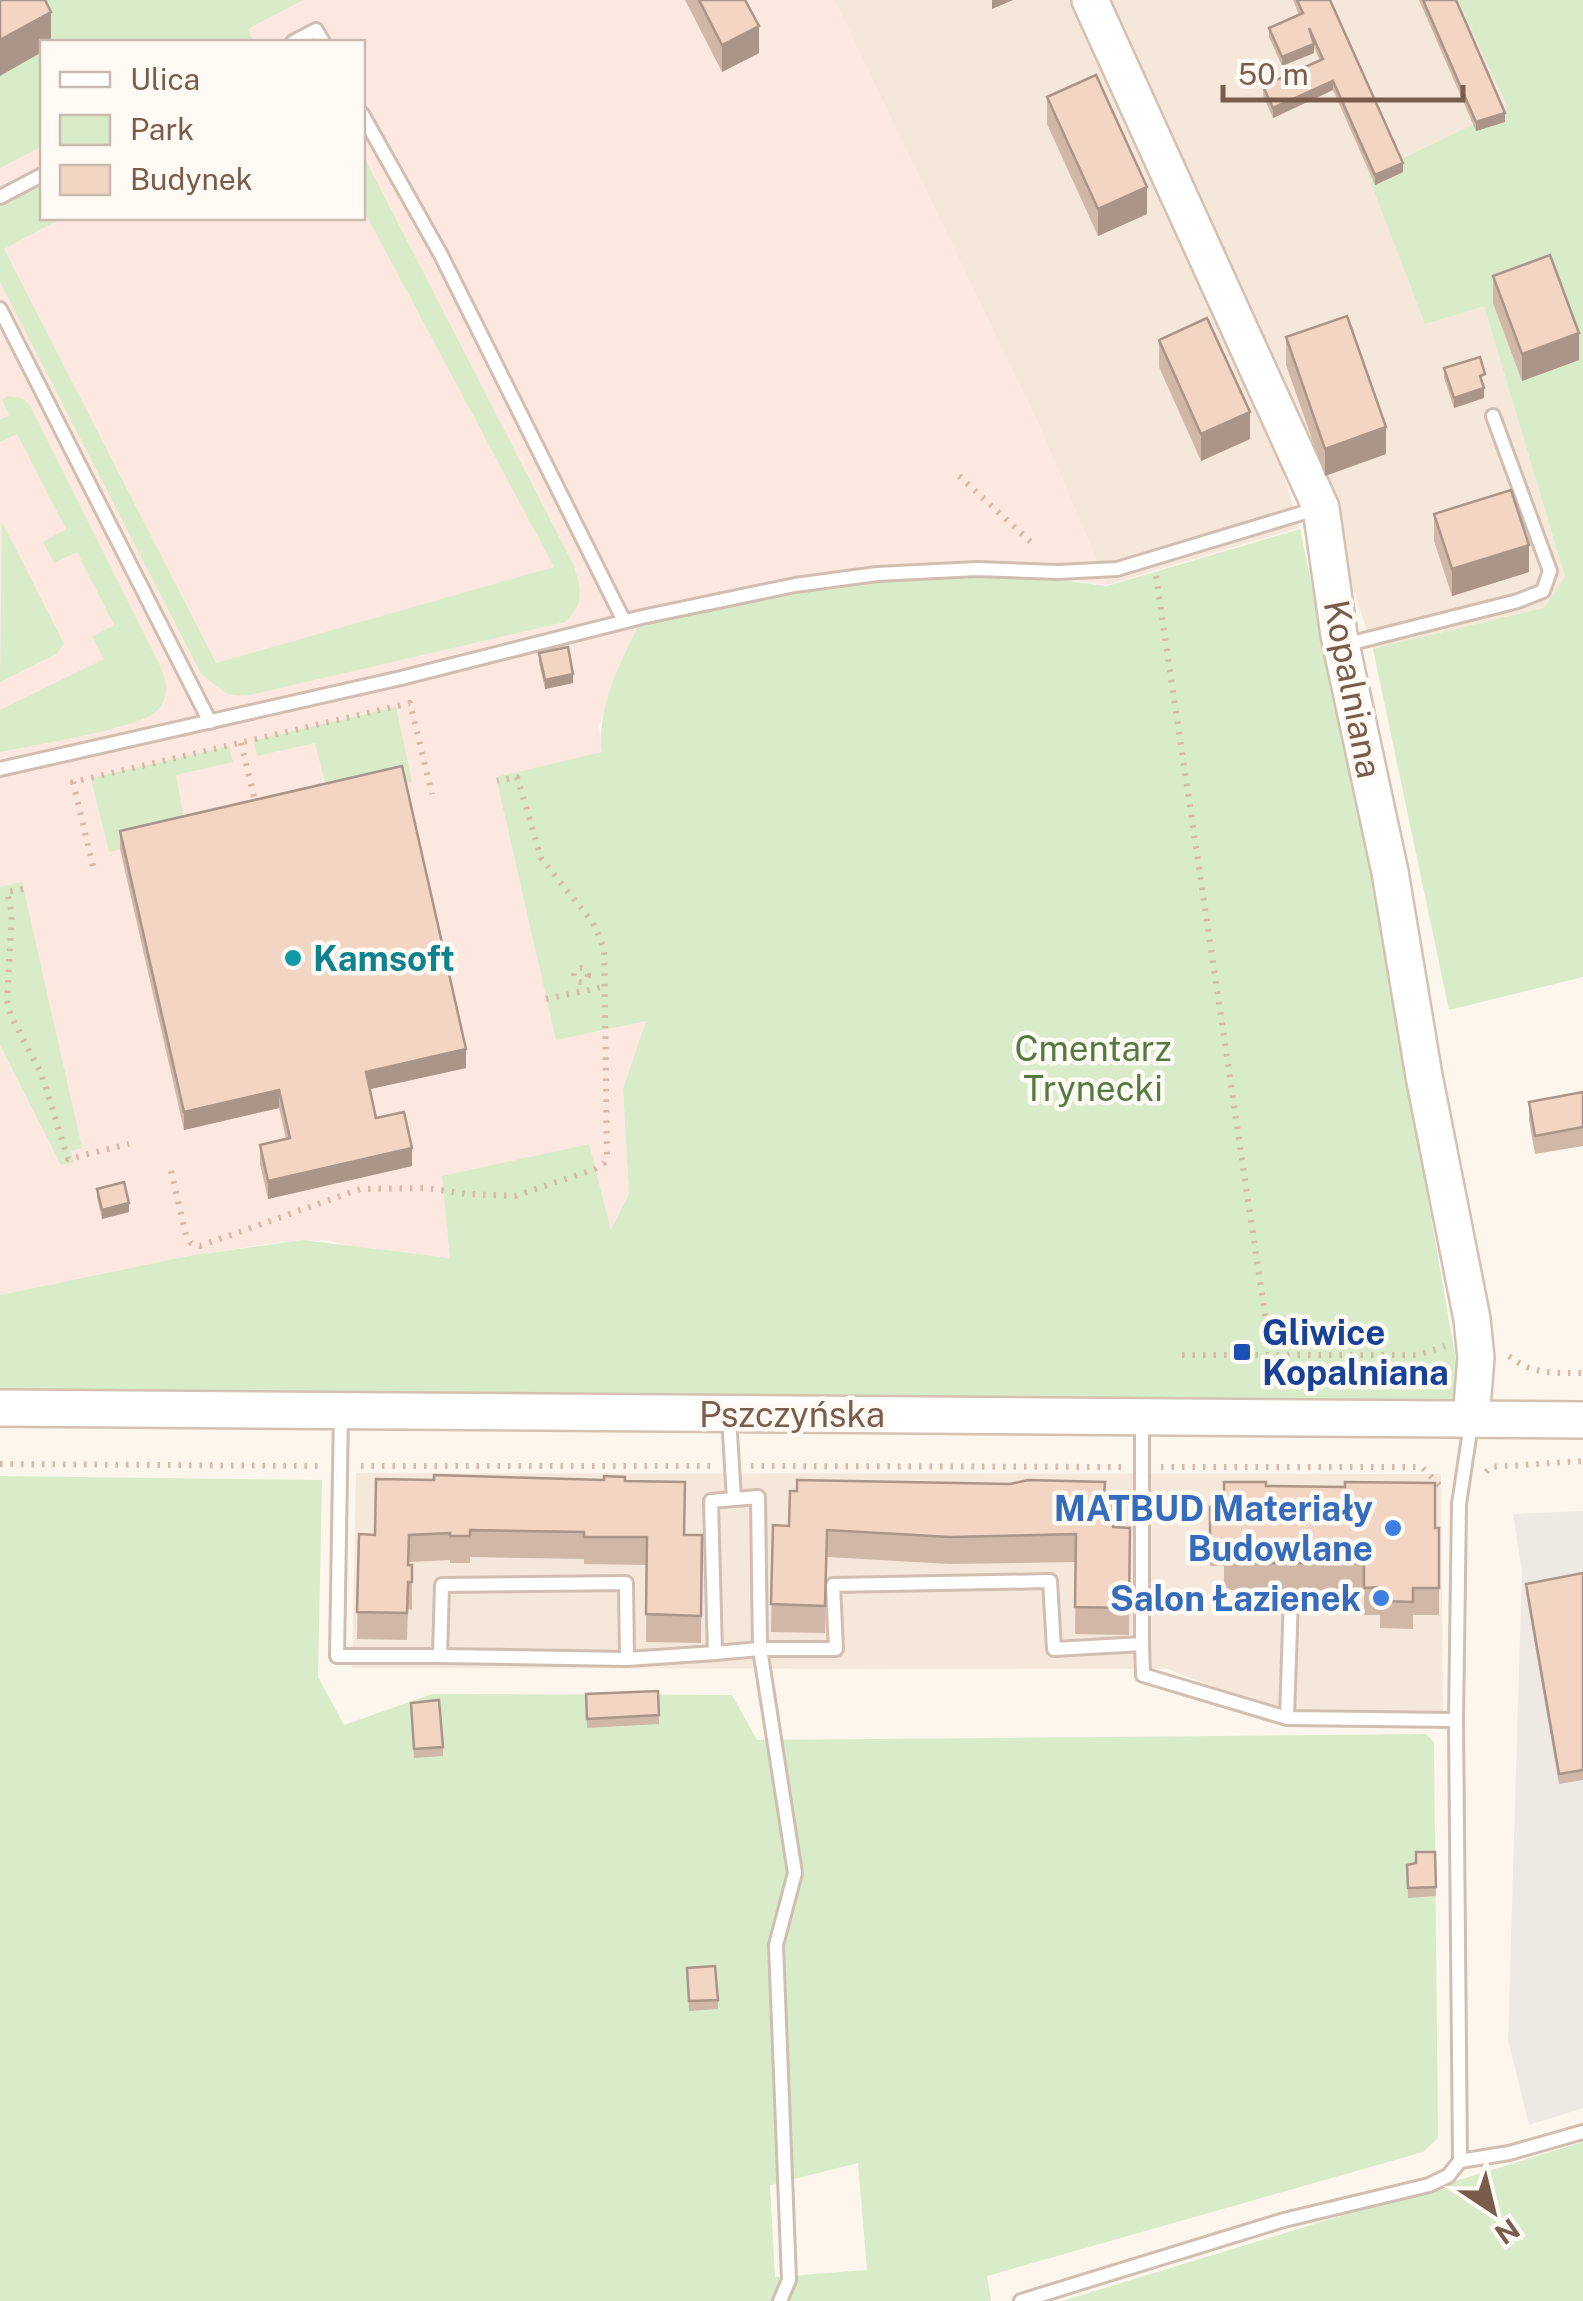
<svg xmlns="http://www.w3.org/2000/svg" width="1583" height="2301" font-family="'Public Sans',sans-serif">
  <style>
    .residential { fill: #f5e8da }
    .commercial { fill: #fde8e0; fill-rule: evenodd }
    .industrial { fill: #efe9e4 }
    .green { fill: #d8ecc9; fill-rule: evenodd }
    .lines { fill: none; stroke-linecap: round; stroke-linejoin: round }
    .lane-casing { stroke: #d1beb0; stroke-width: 18 }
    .secondary-casing { stroke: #d6c0b0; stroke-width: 40 }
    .path { stroke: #d9b8a5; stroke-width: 6; stroke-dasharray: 2.5 8; stroke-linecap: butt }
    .lane { stroke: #fff; stroke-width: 12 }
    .secondary { stroke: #fff; stroke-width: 35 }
    .wall { fill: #d1b7a8 }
    .shaded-wall { fill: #aa9588 }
    .building { fill: #f3d5c3; stroke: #aa9588; stroke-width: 2.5 }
    .culture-dot { fill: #0f9aa8; stroke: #fffaf3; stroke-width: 4 }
    .transit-dot { fill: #1a4fb4; stroke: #fffaf3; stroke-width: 4 }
    .shop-dot { fill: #3f7fe0; stroke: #fffaf3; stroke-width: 4 }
    .labels { text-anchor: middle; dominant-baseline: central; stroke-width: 9; stroke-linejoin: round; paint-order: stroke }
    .street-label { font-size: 35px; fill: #7a5c4d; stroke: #fffaf3 }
    .culture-label { font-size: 35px; font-weight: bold; fill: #0d838f; stroke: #fffaf3; text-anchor: start }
    .park-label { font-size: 35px; fill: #537a41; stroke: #fffaf3 }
    .transit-label { font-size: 35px; font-weight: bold; fill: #164399; stroke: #fffaf3; text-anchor: start }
    .shop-label { font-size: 35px; font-weight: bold; fill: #366cbe; stroke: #fffaf3; text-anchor: end }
  </style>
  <rect width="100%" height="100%" fill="#fdf6ec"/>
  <g class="residential">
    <path d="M834 0H1079L1279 457 1299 528 1107 585 1041 430Z"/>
    <path d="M1105 0H1458L1509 109 1368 176 1484 306 1565 577 1545 607 1373 649 1304 437Z"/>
    <path d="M356 1473 1441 1474 1443 1712 1280 1713 1168 1669 352 1668Z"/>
  </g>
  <path class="commercial" d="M0 0H834L1041 430 1107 585 977 569 642 617 610 689 599 727 646 1021 623 1089 629 1194 610 1232 472 1260 352 1248 328 1240 281 1242 188 1256 0 1295ZM42 42H362V218H42Z"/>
  <path class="industrial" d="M1583 1511V2108L1529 2125 1508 2040 1522 1570 1513 1514Z"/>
  <g class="green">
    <path d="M0 0H303L248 29 252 39 245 42H42V146L0 168Z"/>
    <path d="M1458 0H1583V977L1449 1010 1373 649 1545 607 1565 577 1484 306 1425 324 1368 175 1508 108Z"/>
    <path d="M363 155 574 566C581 590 585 604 565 622L245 696 227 694 201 674 0 282V206L42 182V218H62L4 249 216 663 554 567 363 209Z"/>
    <path d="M8 396 22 398 29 404 160 666C167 681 170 695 158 710 143 728 29 746 0 752V710L104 659 92 637 114 625 77 552 54 563 43 542 66 529 17 434 0 442V420L9 415 2 400Z"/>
    <path d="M2 522 64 644 56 654 0 682Z"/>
    <path d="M1300 529 1369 860 1463 1401 0 1408V1295L188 1256 302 1240 450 1258 442 1176 589 1144 611 1230 629 1194 623 1089 646 1021 556 1040 496 777 602 752C596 703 623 660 642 617L795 585 977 569 1107 586Z"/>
    <path d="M396 707 412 782 272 814 326 786 315 743 257 756 254 740Z"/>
    <path d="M229 746 233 762 176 775 184 819 247 820 109 852 91 778Z"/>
    <path d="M22 882 82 1148 71 1151 74 1162 61 1165 0 1045V887Z"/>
    <path d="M0 1476 322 1480 318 1677 344 1725 432 1694 732 1695 757 1740 1426 1734 1434 1742 1438 2138 1423 2152 987 2276 991 2301H0ZM858 2163 867 2270 775 2277 770 2185Z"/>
    <path d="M1583 2142V2301H1062Z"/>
  </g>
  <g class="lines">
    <g class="lane-casing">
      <g id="lane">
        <path d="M293 42 316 30 323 42"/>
        <path d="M362 114 441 255 624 621"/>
        <path d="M0 197 42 175"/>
        <path d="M0 309 210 722"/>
        <path d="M1344 645 1518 601 1543 591 1550 571 1493 416"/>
        <path d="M0 769 401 678 642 617 795 585 877 574 977 569 1058 572 1117 569 1319 508"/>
        <path d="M341 1411 337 1656H440L442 1585 626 1583 627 1659 715 1653"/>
        <path d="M729 1417 734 1499"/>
        <path d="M758 1497 760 1649 715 1653 711 1501Z"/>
        <path d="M1142 1644 1143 1675 1287 1718 1456 1720"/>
        <path d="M440 1656 627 1659"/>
        <path d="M1287 1718 1291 1596"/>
        <path d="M1460 2161 1509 2153 1583 2132"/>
        <path d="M780 2301 789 2280 776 1945 795 1873 760 1649H836L833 1585 1050 1581 1054 1649 1142 1644V1419"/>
        <path d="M1021 2301 1284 2220 1429 2185 1448 2176 1460 2161 1456 1720 1459 1504 1471 1424"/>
      </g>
    </g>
    <g class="secondary-casing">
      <g id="secondary">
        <path d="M1090 0 1321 508 1339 635 1390 872 1424 1076 1472 1319 1476 1358 1471 1419"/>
        <path d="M0 1408 1583 1420"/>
      </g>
    </g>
    <g class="path">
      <path d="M959 476 1032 543"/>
      <path d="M1156 576 1271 1356"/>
      <path d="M241 743 256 805"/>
      <path d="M93 866 73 782 410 703 432 794"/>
      <path d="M23 889 7 892 12 914 7 1001 12 1018 41 1073 68 1159 129 1144"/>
      <circle cx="581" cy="975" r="7"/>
      <path d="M546 999 603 987"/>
      <path d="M171 1171 186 1235 191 1243 200 1246 360 1189 426 1188 467 1194 515 1196 595 1169 604 1163 607 1156 604 948 593 923 541 858 517 777 497 781"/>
      <path d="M1182 1355H1418L1445 1346"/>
      <path d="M1509 1356C1532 1375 1555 1373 1583 1373"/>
      <path d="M0 1464 319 1466"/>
      <path d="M361 1466H714"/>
      <path d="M751 1466 1124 1467"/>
      <path d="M1161 1467H1422L1440 1486"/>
      <path d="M1486 1472 1491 1467 1583 1461"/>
    </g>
    <use href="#lane" class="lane"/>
    <use href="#secondary" class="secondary"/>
  </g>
  <g class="wall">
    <path d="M685 0H745L759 53 722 72Z"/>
    <path d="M1293 0H1330L1403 172 1375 185 1333 90 1273 118 1263 95V86L1320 61 1314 47V53L1282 66 1269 37V28L1299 15Z"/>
    <path d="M1419 0H1456L1505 122 1476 131Z"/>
    <path d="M1047 97 1147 214 1098 236 1047 124Z"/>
    <path d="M1493 276 1579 360 1522 381 1493 303Z"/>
    <path d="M1286 337 1386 454 1325 476 1286 365Z"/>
    <path d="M1159 340 1250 439 1201 461 1159 367Z"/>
    <path d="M1444 368 1485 384 1483 385 1484 398 1454 408 1444 378Z"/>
    <path d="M1434 514 1529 572 1452 596 1434 541Z"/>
    <path d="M539 653 573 683 545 689 539 663Z"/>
    <path d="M120 831 466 1068 370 1089 376 1118 412 1166 268 1199 260 1164V1145L286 1139 279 1108 184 1130 120 849Z"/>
    <path d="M1583 1092V1146L1535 1154 1529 1120V1102Z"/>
    <path d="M97 1189 129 1212 102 1219 97 1198Z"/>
    <path d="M434 1480 625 1481 685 1535H702L701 1643 646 1642 647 1565 584 1564V1559L470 1557V1563H450V1560L409 1562V1565H412V1610L408 1609 407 1640 357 1639 359 1534 375 1535Z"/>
    <path d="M1266 1486 1439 1528V1615H1413V1629L1380 1628V1615H1364V1590H1224V1566H1210V1507H1224Z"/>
    <path d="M1105 1496 1113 1527 1130 1528 1129 1635 1075 1634 1076 1562 950 1564 827 1557 825 1633 771 1632 773 1525 789 1526Z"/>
    <path d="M1583 1573V1780L1559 1784 1526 1593V1584Z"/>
    <path d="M658 1691 659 1724 587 1728 586 1694Z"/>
    <path d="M411 1712 443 1747V1756L414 1758Z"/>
    <path d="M1435 1852 1436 1896 1408 1898 1407 1865 1416 1863Z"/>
    <path d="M687 1968 718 2000V2009L689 2011Z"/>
  </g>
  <g class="shaded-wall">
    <path d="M992 0H1013L992 9Z"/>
    <path d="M51 12V42H42V52L0 76V40Z"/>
    <path d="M759 26V53L722 72V45Z"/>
    <path d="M1314 44V53L1282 66V57Z"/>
    <path d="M1333 81V90L1273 118V108Z"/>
    <path d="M1505 113V122L1476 131V122Z"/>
    <path d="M1403 163V172L1375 185V175Z"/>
    <path d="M1147 187V214L1098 236V209Z"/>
    <path d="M1579 333V360L1522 381V354Z"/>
    <path d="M1484 388V398L1454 408V398Z"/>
    <path d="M1250 412V439L1201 461V434Z"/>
    <path d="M1386 427V454L1325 476V449Z"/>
    <path d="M1529 545V572L1452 596V569Z"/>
    <path d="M573 674V683L545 689V680Z"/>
    <path d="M466 1049V1068L366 1090V1072Z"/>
    <path d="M279 1090V1108L184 1130V1112Z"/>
    <path d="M412 1148V1166L268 1199V1181Z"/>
    <path d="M129 1203V1212L102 1219V1210Z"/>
  </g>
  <g class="building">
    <path d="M0 0H45L51 12 0 40Z"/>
    <path d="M699 0H745L759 26 722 45Z"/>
    <path d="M1297 0H1330L1403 163 1375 175 1333 81 1273 108 1263 86 1323 59 1309 28 1314 44 1282 57 1269 28 1303 13Z"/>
    <path d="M1423 0H1456L1505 113 1476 122Z"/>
    <path d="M1096 75 1147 187 1098 209 1047 97Z"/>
    <path d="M1550 255 1579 333 1522 354 1493 276Z"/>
    <path d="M1347 316 1386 427 1325 449 1286 337Z"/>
    <path d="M1207 318 1250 412 1201 434 1159 340Z"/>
    <path d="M1480 357 1485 374 1480 376 1484 388 1454 398 1444 368Z"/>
    <path d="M1511 490 1529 545 1452 569 1434 514Z"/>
    <path d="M568 647 573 674 545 680 539 653Z"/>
    <path d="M402 766 466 1049 366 1072 376 1118 404 1112 412 1148 268 1181 260 1145 290 1138 279 1090 184 1112 120 831Z"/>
    <path d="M1583 1092V1127L1535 1136 1529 1102Z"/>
    <path d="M124 1182 129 1203 102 1210 97 1189Z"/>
    <path d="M434 1475 604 1480V1476L625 1477V1481L685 1482 684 1535H702L701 1616 646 1614 647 1537H584V1532L470 1530V1536H450V1533L409 1535 408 1565H412V1582H408L407 1613 357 1612 359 1534 375 1535 376 1479 434 1480Z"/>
    <path d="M797 1480 1010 1484 1028 1480 1105 1482 1104 1496 1113 1497V1527L1130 1528 1129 1608 1075 1607 1076 1534 950 1537 827 1530 825 1606 771 1604 773 1525 789 1526 790 1491H797Z"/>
    <path d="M1224 1482H1266V1486L1345 1487V1482L1435 1483V1528H1439V1588H1413V1602L1380 1601V1587L1364 1588V1563H1224V1539H1210V1507H1224Z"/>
    <path d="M1583 1573V1770L1559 1774 1526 1584Z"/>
    <path d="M658 1691 659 1715 587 1719 586 1694Z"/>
    <path d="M439 1700 443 1747 414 1749 411 1703Z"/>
    <path d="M1416 1852H1435L1436 1887 1408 1888 1407 1865 1416 1863Z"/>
    <path d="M715 1966 718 2000 689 2001 687 1968Z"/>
  </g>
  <circle class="culture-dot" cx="293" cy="958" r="10"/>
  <rect class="transit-dot" x="1232" y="1342" width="20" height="20" rx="5"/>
  <g class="shop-dot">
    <circle cx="1393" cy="1528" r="10"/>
    <circle cx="1381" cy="1598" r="10"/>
  </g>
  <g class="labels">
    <g class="street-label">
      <text transform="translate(1353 689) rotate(79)">Kopalniana</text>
      <text x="792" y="1414">Pszczyńska</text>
    </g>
    <g class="culture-label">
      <text x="313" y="958">Kamsoft</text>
    </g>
    <g class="park-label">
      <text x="1093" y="1048">Cmentarz<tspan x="1093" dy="40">Trynecki</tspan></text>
    </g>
    <g class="transit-label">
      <text x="1262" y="1332">Gliwice<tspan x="1262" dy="40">Kopalniana</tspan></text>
    </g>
    <g class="shop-label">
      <text x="1373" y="1508">MATBUD Materiały<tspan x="1373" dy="40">Budowlane</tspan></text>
      <text x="1361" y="1598">Salon Łazienek</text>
    </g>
  </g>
  <rect x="40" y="40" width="325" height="180" fill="#fffaf3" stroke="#cabbb1" stroke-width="2.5"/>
  <rect x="60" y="72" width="50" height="15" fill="#ffffff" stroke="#cabbb1" stroke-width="2.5"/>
  <text x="130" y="90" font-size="30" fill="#7a5c4d">Ulica</text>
  <rect x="60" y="115" width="50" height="30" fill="#d8ecc9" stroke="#cabbb1" stroke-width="2.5"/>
  <text x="130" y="140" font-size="30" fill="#7a5c4d">Park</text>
  <rect x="60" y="165" width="50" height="30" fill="#f3d5c3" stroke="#cabbb1" stroke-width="2.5"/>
  <text x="130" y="190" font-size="30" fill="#7a5c4d">Budynek</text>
  <g transform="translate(1493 2211) rotate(145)" stroke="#fffaf3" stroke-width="8" paint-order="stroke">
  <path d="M0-8L18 38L0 25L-18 38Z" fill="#7a5c4d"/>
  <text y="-15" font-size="28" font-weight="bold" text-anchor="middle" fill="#7a5c4d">N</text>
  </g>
  <path d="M1223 85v15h240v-15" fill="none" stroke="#7a5c4d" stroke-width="5"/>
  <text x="1238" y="85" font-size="30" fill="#7a5c4d" stroke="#fffaf3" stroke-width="8" paint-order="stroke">50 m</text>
</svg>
